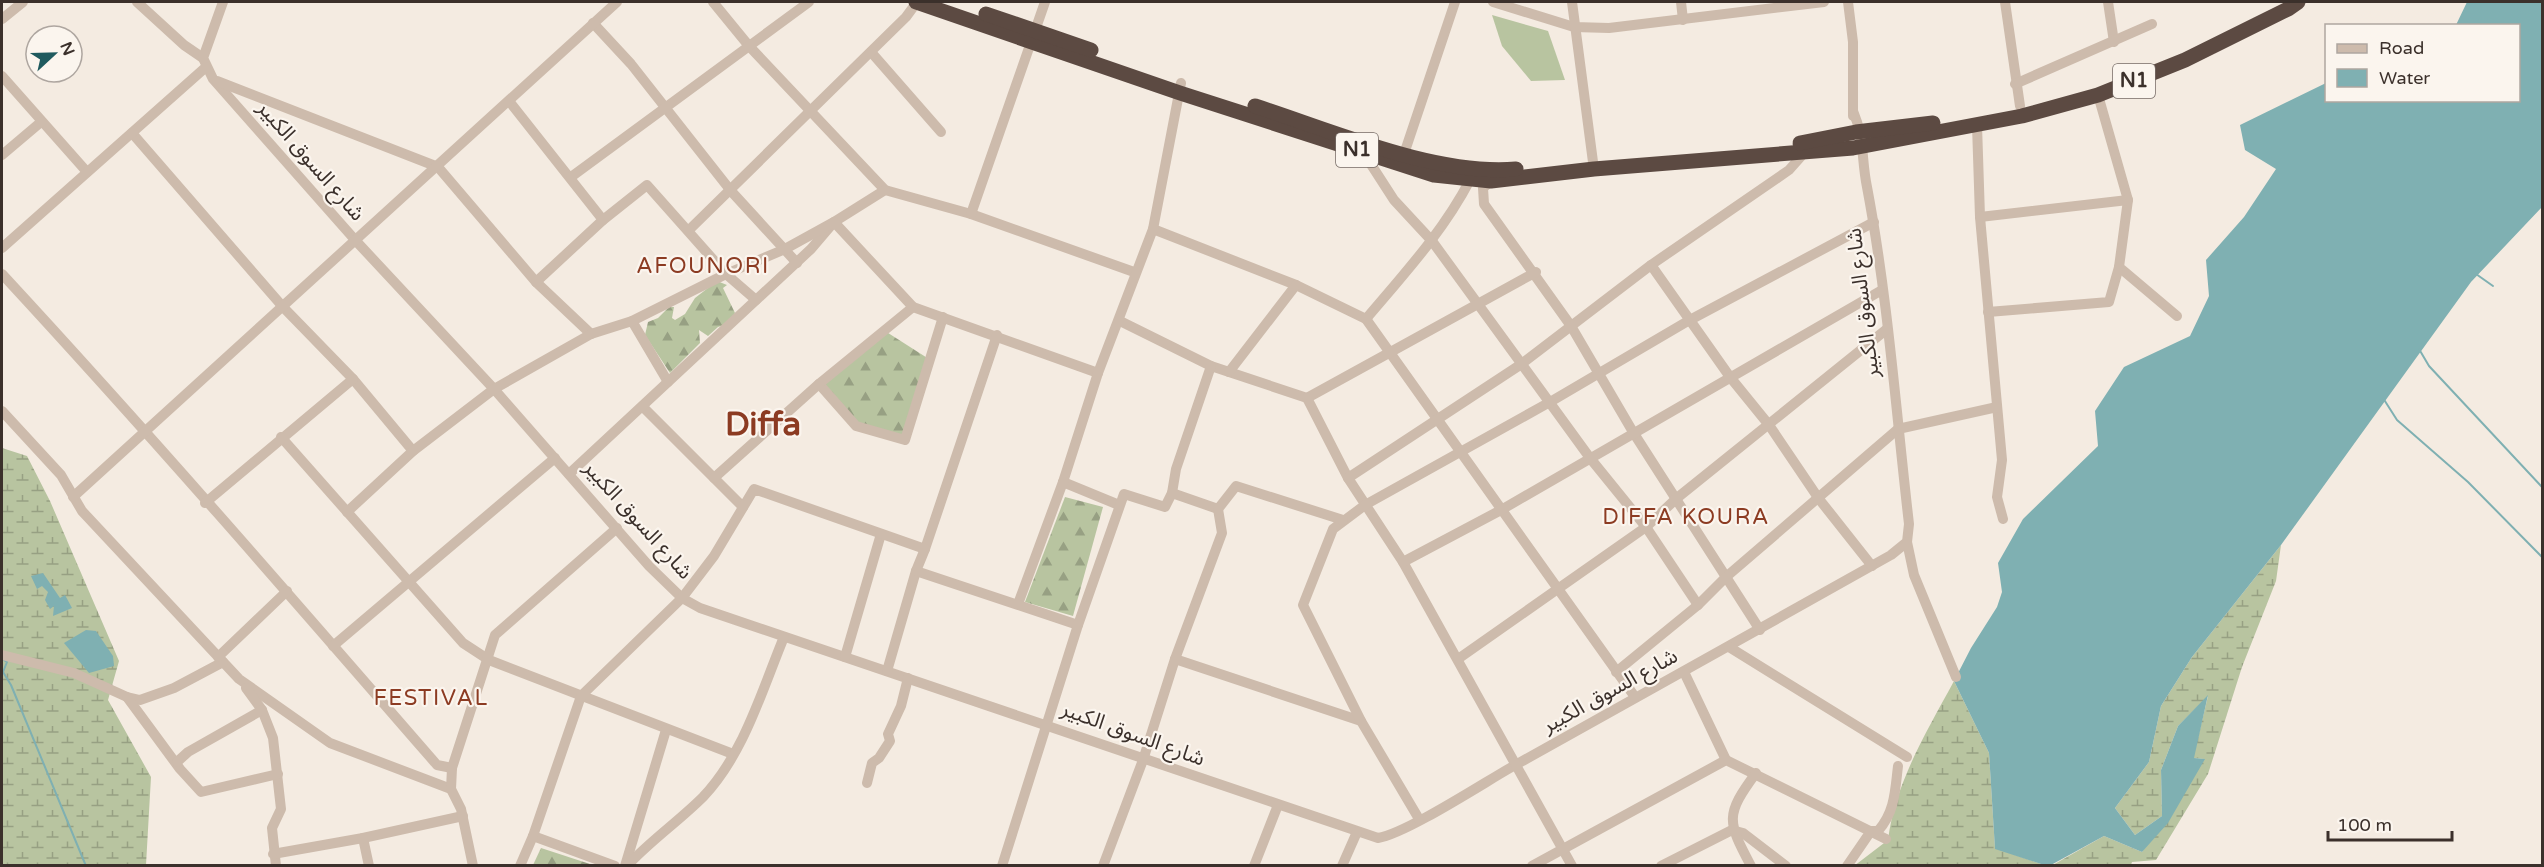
<svg xmlns="http://www.w3.org/2000/svg" width="2544" height="867" font-family="'Varela Round','Noto Sans Arabic',sans-serif">
  <style>
    .grass { fill: #b8c4a0 }
    .forest { fill: url(#forest-firs) }
    .wetland { fill: url(#wetland-marsh) }
    .water { fill: #7fb0b2 }
    .lines { fill: none; stroke-linecap: round; stroke-linejoin: round }
    .stream { stroke: #7fb0b2; stroke-width: 2 }
    .minor { stroke: #cdbbac; stroke-width: 10 }
    .highway { stroke: #5c4a42; stroke-width: 15 }
    .labels { text-anchor: middle; dominant-baseline: central; stroke-width: 4.5; stroke-linejoin: round; paint-order: stroke }
    .shield { fill: #fbf5ee; stroke: #756b66; stroke-width: 1.5 }
    .shield-label { font-size: 20px; font-weight: bold; fill: #3b302b }
    .street-label { font-size: 21px; fill: #3b302b; stroke: #fbf5ee }
    .neighbourhood-label { font-size: 22px; letter-spacing: 1.5px; fill: #8c3b22; stroke: #fbf5ee }
    .town-label { font-size: 33px; font-weight: bold; fill: #8c3b22; stroke: #fbf5ee }
  </style>
  <defs>
    <pattern id="forest-firs" width="22" height="20" patternUnits="userSpaceOnUse" patternTransform="scale(1.5)"><rect width="22" height="20" fill="#b8c4a0"/><path d="M5 1l3.5 6h-7zM16 11l3.5 6h-7z" fill="#97a083"/></pattern>
    <pattern id="wetland-marsh" width="20" height="14" patternUnits="userSpaceOnUse" patternTransform="scale(1.5)"><rect width="20" height="14" fill="#b8c4a0"/><path d="M1 5h8M5 5V1M11 12h8M15 12V8" fill="none" stroke="#97a083"/></pattern>
  </defs>
  <rect width="100%" height="100%" fill="#f4ebe1"/>
  <path class="grass" d="M1492 15 1548 31 1565 80 1531 81 1502 46Z"/>
  <g class="forest">
    <path d="M717 281 727 285 723 288 735 313 731 323 718 327 708 336 699 330 700 343 670 373 645 335 648 322 658 318 669 307H674L672 318 675 320 685 314 695 298Z"/>
    <path d="M885 331 932 361 902 438 856 424 820 383Z"/>
    <path d="M1065 497 1103 507 1073 616 1025 602Z"/>
    <path d="M541 848 593 865H533Z"/>
  </g>
  <g class="wetland">
    <path d="M2 448 27 456 50 501 119 661 108 700 151 777 146 865H2Z"/>
    <path d="M2281 545 2276 581 2242 667 2208 774 2156 860 2132 862 2131 865 2051 866 2104 836 2142 852 2204 759 2193 758 2208 696 2178 726 2161 770 2162 816 2135 835 2115 808 2149 762 2161 706 2192 657Z"/>
    <path d="M1954 681 1989 753 1995 848 2044 865 1854 866 1888 840C1895 783 1927 731 1954 681Z"/>
  </g>
  <g class="water">
    <path d="M2467 2H2542V207L2471 282 2281 545 2192 657 2161 706 2149 762 2115 808 2135 835 2162 816 2161 770 2178 726 2208 695 2194 758 2205 759 2168 823 2142 852 2104 836 2051 865H2044L1995 849 1989 753 1954 681 1971 648 1997 607 2002 592 1998 563 2023 519 2098 446 2095 411 2124 367 2190 336 2209 296 2206 260 2244 217 2276 169 2245 150 2240 125 2326 83V100H2518V26L2456 25Z"/>
    <path d="M43 573 60 598 65 595 72 608 53 616 54 606 50 609 45 600 48 592 42 586 37 589 31 576Z"/>
    <path d="M86 630 96 631 113 656 114 666 89 673 64 643Z"/>
  </g>
  <g class="lines">
    <g class="stream">
      <path d="M2476 274 2493 286"/>
      <path d="M2419 349 2429 366 2542 487"/>
      <path d="M2383 398 2397 420 2468 482 2542 557"/>
      <path d="M4 660 7 662 3 672 11 685 86 866"/>
    </g>
    <g class="minor">
      <path d="M137 2 184 45 203 58"/>
      <path d="M223 2 203 58 213 79 356 241 494 389 649 566 682 598 700 608 1378 838C1405 834 1482 784 1510 768 1637 697 1764 627 1891 555L1907 542 1909 524C1896 412 1888 298 1867 187 1861 158 1865 139 1853 111"/>
      <path d="M713 2 749 46 885 190 971 214 1134 272"/>
      <path d="M1493 2 1574 27 1609 28 1824 2"/>
      <path d="M1572 2 1593 162"/>
      <path d="M1681 2 1683 20"/>
      <path d="M1848 2 1853 42V116"/>
      <path d="M2005 2 2020 106"/>
      <path d="M2108 2 2114 42"/>
      <path d="M2 19 23 2"/>
      <path d="M593 23 631 64 731 191 797 263"/>
      <path d="M871 52 941 132"/>
      <path d="M2 76 87 172"/>
      <path d="M217 81 438 167 536 282 591 334"/>
      <path d="M2015 84 2152 24"/>
      <path d="M2098 95 2128 200 2119 267 2177 316"/>
      <path d="M509 101 603 220"/>
      <path d="M1977 125 1980 217 2002 460 1997 497 2003 519"/>
      <path d="M132 133 283 307 353 379 413 451"/>
      <path d="M1363 152 1394 200 1432 241 1590 458 1646 527 1698 605"/>
      <path d="M1404 154 1455 2"/>
      <path d="M2 155 41 122"/>
      <path d="M571 177 809 2"/>
      <path d="M1491 181 1483 188 1484 204 1571 326 1633 432 1760 630"/>
      <path d="M971 214 1045 2"/>
      <path d="M1980 217 2128 200"/>
      <path d="M1153 229 1296 285 1366 319 1635 697"/>
      <path d="M689 230 906 17 917 2"/>
      <path d="M2 248 206 67"/>
      <path d="M1651 265 1730 377 1769 425 1819 499 1872 566"/>
      <path d="M2 274C150 434 293 599 437 765L452 768"/>
      <path d="M536 282 603 220 647 185 726 274 756 300"/>
      <path d="M1988 312 2109 302 2119 267"/>
      <path d="M1366 319C1403 275 1443 232 1470 180"/>
      <path d="M632 321 668 382"/>
      <path d="M1120 321 1211 366 1307 398 1536 272"/>
      <path d="M1229 372 1296 285"/>
      <path d="M819 384 856 426 905 440 943 317"/>
      <path d="M1307 398 1348 478 1403 562 1572 866"/>
      <path d="M643 407 743 507"/>
      <path d="M2 411 61 475 82 511 239 679 330 743 451 789"/>
      <path d="M281 437 463 643 489 660 733 754"/>
      <path d="M569 474 811 249 834 222 885 190"/>
      <path d="M714 478 820 383 913 307"/>
      <path d="M1348 478 1520 365 1651 265 1789 170 1805 152"/>
      <path d="M1063 482 1119 505"/>
      <path d="M1172 493 1176 469 1211 366"/>
      <path d="M73 497 617 2"/>
      <path d="M205 503 353 379"/>
      <path d="M347 512 413 451 494 389 591 334 632 321 726 274 785 249 834 222 913 307 1098 373"/>
      <path d="M1907 542 1914 575 1956 677"/>
      <path d="M925 549 997 335"/>
      <path d="M1403 562 1501 510 1882 290"/>
      <path d="M1018 604 1063 482 1098 373 1153 229 1181 83"/>
      <path d="M333 646 555 458"/>
      <path d="M1729 647 1907 757"/>
      <path d="M2 655 74 673 127 697 140 700 174 688 223 662"/>
      <path d="M218 657 287 591"/>
      <path d="M845 657 881 534"/>
      <path d="M1175 659 1361 721"/>
      <path d="M1458 659 1646 527 1677 498 1887 329"/>
      <path d="M887 671 916 571"/>
      <path d="M1616 672 1698 605 1726 577 1898 429 1997 407"/>
      <path d="M1684 672 1726 760"/>
      <path d="M246 688 262 710 273 738 281 809 272 828 276 866"/>
      <path d="M127 697 180 769 201 792 278 774"/>
      <path d="M177 762 188 752 262 710"/>
      <path d="M867 783 872 763 879 758 890 741 888 734 901 706 908 678"/>
      <path d="M1419 819 1361 721 1303 605 1333 529 1365 505 1550 402 1688 321 1874 222"/>
      <path d="M533 836 615 866"/>
      <path d="M363 838 369 866"/>
      <path d="M273 854 363 838 463 816"/>
      <path d="M473 866 461 809 451 789 452 768 495 635 617 528"/>
      <path d="M520 866 533 836 581 696 682 598 714 556 754 489 925 549 916 571 1078 625"/>
      <path d="M625 866 666 730"/>
      <path d="M627 866C650 841 679 821 703 797 744 754 762 690 784 637"/>
      <path d="M1002 866 1078 625 1124 494 1165 507 1172 493 1218 509 1236 486 1343 520"/>
      <path d="M1103 866 1143 760 1175 659 1222 533 1218 509"/>
      <path d="M1254 866 1278 805"/>
      <path d="M1342 866 1357 832"/>
      <path d="M1532 866 1726 760 1886 839"/>
      <path d="M1661 866 1732 830 1743 833 1786 866"/>
      <path d="M1751 866C1727 821 1725 815 1756 773"/>
      <path d="M1847 866 1871 831H1878C1895 812 1895 791 1898 766"/>
    </g>
    <g class="highway">
      <path d="M916 2 1180 93 1363 152 1434 175 1491 181 1594 169 1853 148 2022 116 2098 95 2185 60 2288 9 2298 2"/>
      <path d="M986 14 1091 50"/>
      <path d="M1255 106C1333 131 1435 176 1516 169"/>
      <path d="M1800 143 1856 132 1933 123"/>
    </g>
  </g>
  <g class="labels">
    <g class="shield">
      <rect x="2113" y="64" width="42" height="34" rx="4.5"/>
      <rect x="1336" y="133" width="42" height="34" rx="4.5"/>
    </g>
    <g class="shield-label">
      <text x="2134" y="81">N1</text>
      <text x="1357" y="150">N1</text>
    </g>
    <g class="street-label">
      <text transform="translate(311 161) rotate(49)">شارع السوق الكبير</text>
      <text transform="translate(1863 303) rotate(-97)">شارع السوق الكبير</text>
      <text transform="translate(638 520) rotate(48)">شارع السوق الكبير</text>
      <text transform="translate(1610 691) rotate(-29)">شارع السوق الكبير</text>
      <text transform="translate(1133 734) rotate(20)">شارع السوق الكبير</text>
    </g>
    <g class="neighbourhood-label">
      <text x="703" y="266">AFOUNORI</text>
      <text x="1686" y="517">DIFFA KOURA</text>
      <text x="431" y="698">FESTIVAL</text>
    </g>
    <g class="town-label">
      <text x="763" y="424">Diffa</text>
    </g>
  </g>
  <rect width="2544" height="867" fill="none" stroke="#3b302b" stroke-width="6"/>
  <rect x="2325" y="24" width="195" height="78" fill="#fbf5ee" stroke="#aea6a0" stroke-width="1.5"/>
  <rect x="2337" y="44" width="30" height="9" fill="#cdbbac" stroke="#aea6a0" stroke-width="1.5"/>
  <text x="2379" y="54" font-size="18" fill="#3b302b">Road</text>
  <rect x="2337" y="69" width="30" height="18" fill="#7fb0b2" stroke="#aea6a0" stroke-width="1.5"/>
  <text x="2379" y="84" font-size="18" fill="#3b302b">Water</text>
  <g transform="translate(54 54) rotate(68)"><circle r="28" fill="#fbf5ee" stroke="#aea6a0" stroke-width="1.5"/>
  <path d="M0-4.5L10 22L0 15L-10 22Z" fill="#1f5a5e"/>
  <text y="-9" font-size="16" font-weight="bold" text-anchor="middle" fill="#3b302b">N</text>
  </g>
  <path d="M2328 831v9h124v-9" fill="none" stroke="#3b302b" stroke-width="3"/>
  <text x="2337" y="831" font-size="18" fill="#3b302b" stroke="#fbf5ee" stroke-width="4.5" paint-order="stroke">100 m</text>
</svg>
